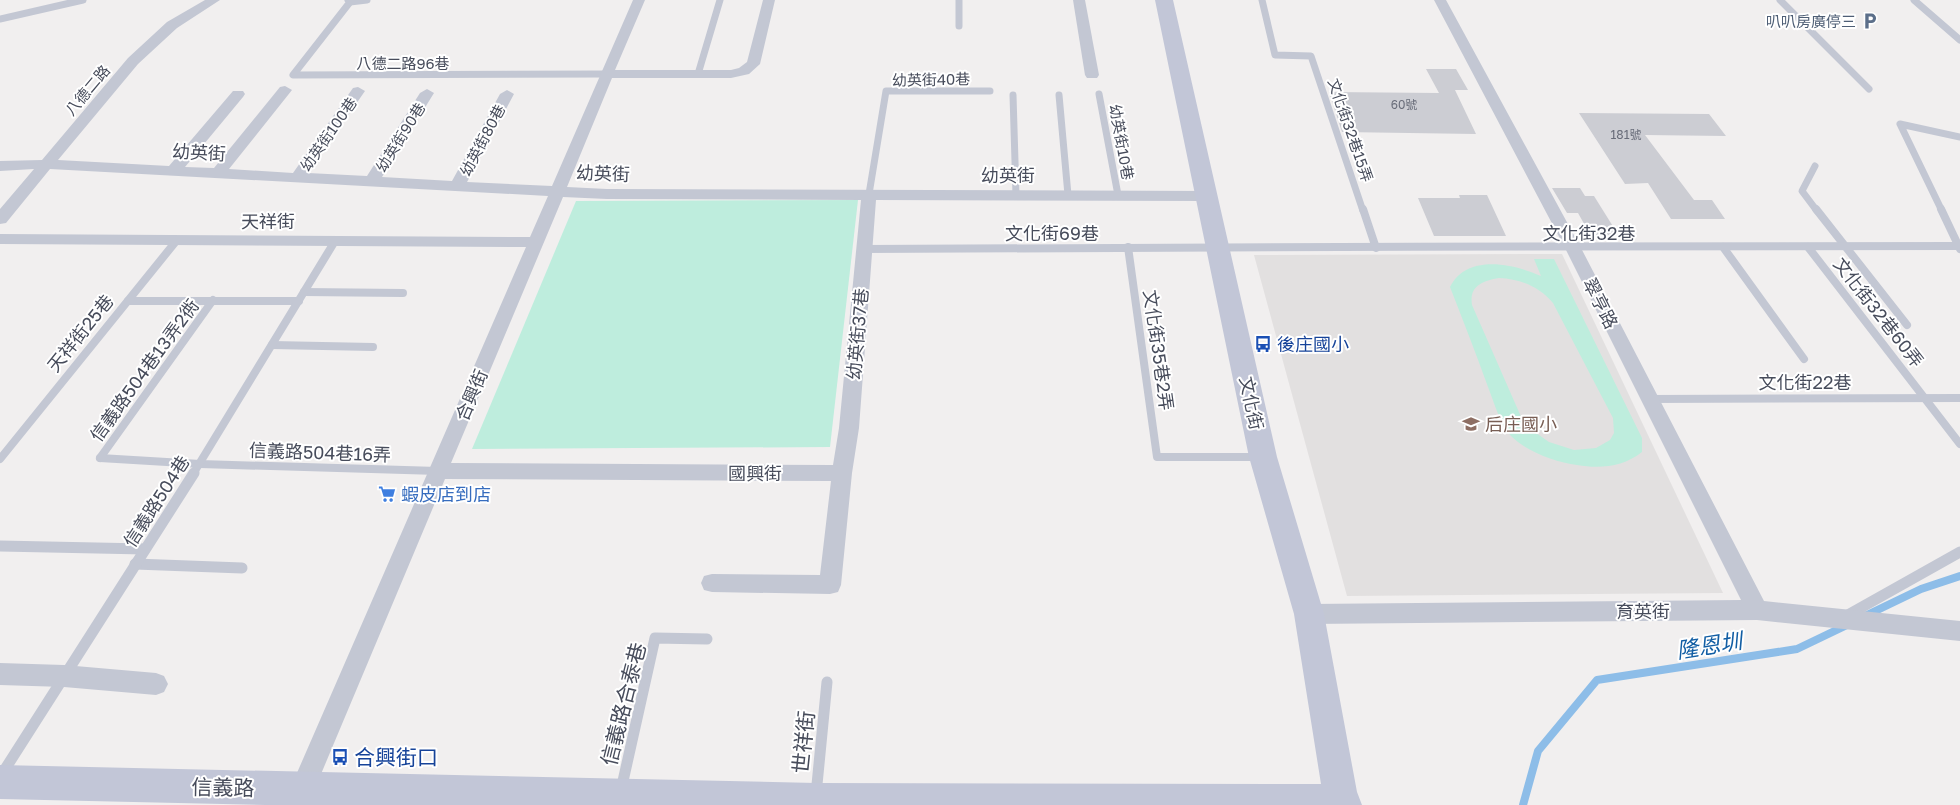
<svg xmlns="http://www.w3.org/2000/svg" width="1960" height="805" font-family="'Golos Text','Noto Sans TC',sans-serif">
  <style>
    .education { fill: #e2e0e0 }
    .green { fill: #beeddd; fill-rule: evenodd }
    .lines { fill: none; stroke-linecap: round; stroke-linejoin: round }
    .stream { stroke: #8dbde8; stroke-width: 8 }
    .building { fill: #cccdd3 }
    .lane-far2 { stroke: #c3c7d3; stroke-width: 7 }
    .lane-far1 { stroke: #c3c7d3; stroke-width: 8 }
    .lane { stroke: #c3c7d3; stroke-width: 11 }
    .street { fill: #c3c7d3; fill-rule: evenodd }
    .secondary { fill: #c2c6d7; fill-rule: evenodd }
    .labels { text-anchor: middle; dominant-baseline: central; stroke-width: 4; stroke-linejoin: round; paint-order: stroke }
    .far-number-label { font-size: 12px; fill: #686c79 }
    .far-service-label { font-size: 15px; fill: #4e5e75; stroke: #fff; text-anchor: end }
    .far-street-label { font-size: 15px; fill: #474c5b; stroke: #fff }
    .street-label { font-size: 18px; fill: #474c5b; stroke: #fff }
    .transit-label { font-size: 18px; fill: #164399; stroke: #fff; text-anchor: start }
    .education-label { font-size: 18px; fill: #785e54; stroke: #fff; text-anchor: start }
    .shop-label { font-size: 18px; fill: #366cbe; stroke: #fff; text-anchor: start }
    .near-street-label { font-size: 21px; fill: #474c5b; stroke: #fff }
    .near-transit-label { font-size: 21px; fill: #164399; stroke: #fff; text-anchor: start }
    .near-water-label { font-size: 22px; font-style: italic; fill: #125ea4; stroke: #fff }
  </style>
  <rect width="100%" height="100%" fill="#f1efef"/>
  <path class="education" d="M1562 254 1723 593 1347 596 1254 255Z"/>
  <g class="green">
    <path d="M858 200 830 447 472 449 576 201Z"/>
    <path d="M1534 259H1554L1642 438V452C1623 467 1600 469 1577 465 1555 462 1527 452 1511 436 1500 424 1494 402 1488 387 1476 354 1463 320 1450 287 1467 253 1514 264 1541 276ZM1499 278C1520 279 1539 286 1553 303L1613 418 1614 433 1610 440 1596 448 1574 450 1549 442 1529 428 1522 419 1472 305C1469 286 1482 281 1499 278Z"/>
  </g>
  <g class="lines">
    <g class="stream">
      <path d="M1867 615 1921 589 1960 576"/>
      <path d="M1523 805 1538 751 1597 680 1797 649 1847 625"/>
    </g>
  </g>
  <g class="building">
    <path d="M1426 69H1456L1468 90H1455L1476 134 1342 132 1329 92 1439 93Z"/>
    <path d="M1579 113 1709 114 1726 136 1645 135 1694 200H1712L1725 219H1671L1648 183 1625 184Z"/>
    <path d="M1552 188H1580L1585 196H1594L1619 236H1591L1578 213H1567Z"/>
    <path d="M1459 195H1487L1506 236H1434L1418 198H1460Z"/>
  </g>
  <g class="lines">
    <g class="lane-far2">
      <path d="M348 0 350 2 293 75 607 74"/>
      <path d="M959 0V26"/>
      <path d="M1262 0 1275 55 1311 56 1363 211"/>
      <path d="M1780 0 1869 89"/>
      <path d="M1914 0 1960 40"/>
      <path d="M350 2 367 0"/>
      <path d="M0 19 83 0"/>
      <path d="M698 74 720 0"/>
      <path d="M1099 94 1118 195"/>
      <path d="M1013 95 1016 195"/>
      <path d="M1059 95 1068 195"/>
      <path d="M1815 166 1802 191 1817 211"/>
      <path d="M869 194 886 91H990"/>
      <path d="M1942 211 1900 124 1960 137"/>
    </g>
    <g class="lane-far1">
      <path d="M1363 209 1376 248"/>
      <path d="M1816 209 1907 325"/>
      <path d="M1941 209 1960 249"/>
      <path d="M1128 247 1157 457H1259"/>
      <path d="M1723 247 1804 359"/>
      <path d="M1808 247 1960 444"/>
      <path d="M864 249C1229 246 1595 247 1960 246"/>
      <path d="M304 292 403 293"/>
      <path d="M128 301H299"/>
      <path d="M272 345 373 347"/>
      <path d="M1650 399 1960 398"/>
      <path d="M100 458 200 464 438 471"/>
      <path d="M100 458 213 300"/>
      <path d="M0 459 177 240"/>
      <path d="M193 474 335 241"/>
    </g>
    <g class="lane">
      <path d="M0 546 145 549"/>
      <path d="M135 564 242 568"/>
      <path d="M1846 616 1960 552"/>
      <path d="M0 777 194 473"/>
      <path d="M621 790 655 638 707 639"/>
      <path d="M815 805 827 682"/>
    </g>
    <g class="street">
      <path d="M205 0H220L177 28 138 64 58 160 169 166 233 91H243L245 94 243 97 185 167 214 168 280 87 285 86 292 90 229 169 293 173 353 88 358 87 365 91 308 173 367 176 420 93 427 89 434 93 382 177 452 181 500 94 507 90 514 94 467 182 552 186 633 0H645L615 70H731L739 68 747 62 763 0H775L760 64 749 74 731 78H612L567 187 607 189 1206 191 1212 193 1214 196 1212 199 1206 201 876 200 859 428 852 473 841 585 838 592 830 594 712 592 704 590 701 583 704 576 712 574 820 575 831 481 445 479 308 805H283L526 247 0 244V234L530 237 548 196 50 169 6 223 0 224V209L34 169 0 171V161L42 160 128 58 167 22ZM563 197 607 199 861 200 839 428 833 465 451 463Z"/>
      <path d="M1073 0H1085L1099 75 1097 78H1087L1085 75Z"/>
      <path d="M1434 0H1446L1581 248 1764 601 1960 621V641L1757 620 1309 624 1301 621 1298 614 1301 607 1309 604 1741 600 1565 248Z"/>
      <path d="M0 663 64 665 156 673 164 676 168 684 164 692 156 695 64 687 0 685Z"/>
    </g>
    <path class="secondary" d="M1155 0H1173L1277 457 1324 614 1357 792 1362 805H266L0 799V765L816 783 1321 784 1294 614 1249 457Z"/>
  </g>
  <defs>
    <g id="parking-bare" transform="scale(1.35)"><path d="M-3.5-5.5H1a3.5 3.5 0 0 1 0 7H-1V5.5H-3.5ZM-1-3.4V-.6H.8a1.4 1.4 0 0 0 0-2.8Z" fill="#5c6f8a" stroke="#fff" stroke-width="2.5" paint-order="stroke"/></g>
    <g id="bus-bare" transform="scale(1.35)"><path d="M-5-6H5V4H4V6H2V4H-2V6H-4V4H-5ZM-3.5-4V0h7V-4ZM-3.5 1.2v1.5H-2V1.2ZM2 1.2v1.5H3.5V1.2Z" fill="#1a4fb4" stroke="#fff" stroke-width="2.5" paint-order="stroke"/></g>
    <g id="school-bare" transform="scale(1.35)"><path d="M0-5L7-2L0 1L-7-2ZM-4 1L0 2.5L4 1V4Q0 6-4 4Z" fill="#8d6e63" stroke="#fff" stroke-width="2.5" paint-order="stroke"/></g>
    <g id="supermarket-bare" transform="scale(1.35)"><path d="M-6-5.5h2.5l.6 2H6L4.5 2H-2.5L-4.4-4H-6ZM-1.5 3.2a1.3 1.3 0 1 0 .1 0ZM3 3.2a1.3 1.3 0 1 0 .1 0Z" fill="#3f7fe0" stroke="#fff" stroke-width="2.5" paint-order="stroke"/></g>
  </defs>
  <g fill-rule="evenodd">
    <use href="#parking-bare" x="1870" y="21"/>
    <use href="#bus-bare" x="1263" y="344"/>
    <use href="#school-bare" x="1471" y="424"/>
    <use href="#supermarket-bare" x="387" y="494"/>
    <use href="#bus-bare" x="340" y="757"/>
  </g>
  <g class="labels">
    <g class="far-number-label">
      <text x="1404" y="104">60號</text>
      <text x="1626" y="134">181號</text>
    </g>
    <g class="far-service-label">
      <text x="1856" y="21">叭叭房廣停三</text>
    </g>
    <g class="far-street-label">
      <text x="403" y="63">八德二路96巷</text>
      <text transform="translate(931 79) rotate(-1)">幼英街40巷</text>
      <text transform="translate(87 90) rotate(-50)">八德二路</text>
      <text transform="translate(1351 130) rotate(71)">文化街32巷15弄</text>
      <text transform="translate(328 134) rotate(-55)">幼英街100巷</text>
      <text transform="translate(400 137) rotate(-58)">幼英街90巷</text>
      <text transform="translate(482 140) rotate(-62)">幼英街80巷</text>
      <text transform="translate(1122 142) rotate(80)">幼英街10巷</text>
    </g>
    <g class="street-label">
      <text transform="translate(199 152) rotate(3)">幼英街</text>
      <text transform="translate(603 173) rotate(2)">幼英街</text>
      <text x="1008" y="175">幼英街</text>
      <text x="268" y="221">天祥街</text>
      <text x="1052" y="233">文化街69巷</text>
      <text x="1589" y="233">文化街32巷</text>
      <text transform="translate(1601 303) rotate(63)">翠亨路</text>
      <text transform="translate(1879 312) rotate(52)">文化街32巷60弄</text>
      <text transform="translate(80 333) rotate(-51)">天祥街25巷</text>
      <text transform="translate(857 334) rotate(-85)">幼英街37巷</text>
      <text transform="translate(1159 350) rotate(82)">文化街35巷2弄</text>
      <text transform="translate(144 370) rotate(-54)">信義路504巷13弄2衖</text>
      <text x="1805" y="382">文化街22巷</text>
      <text transform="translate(471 395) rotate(-67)">合興街</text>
      <text transform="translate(1252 403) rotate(78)">文化街</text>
      <text transform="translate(320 452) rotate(2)">信義路504巷16弄</text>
      <text x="755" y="473">國興街</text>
      <text transform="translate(156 501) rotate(-57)">信義路504巷</text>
      <text x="1643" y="611">育英街</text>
    </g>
    <g class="transit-label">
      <text x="1277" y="344">後庄國小</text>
    </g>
    <g class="education-label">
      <text x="1485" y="424">后庄國小</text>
    </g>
    <g class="shop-label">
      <text x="401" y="494">蝦皮店到店</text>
    </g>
    <g class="near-street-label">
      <text transform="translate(623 704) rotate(-76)">信義路合泰巷</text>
      <text transform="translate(803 742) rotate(-84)">世祥街</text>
      <text transform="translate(223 787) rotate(1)">信義路</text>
    </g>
    <g class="near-transit-label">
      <text x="354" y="757">合興街口</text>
    </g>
    <g class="near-water-label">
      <text transform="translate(1709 645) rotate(-9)">隆恩圳</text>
    </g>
  </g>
</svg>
